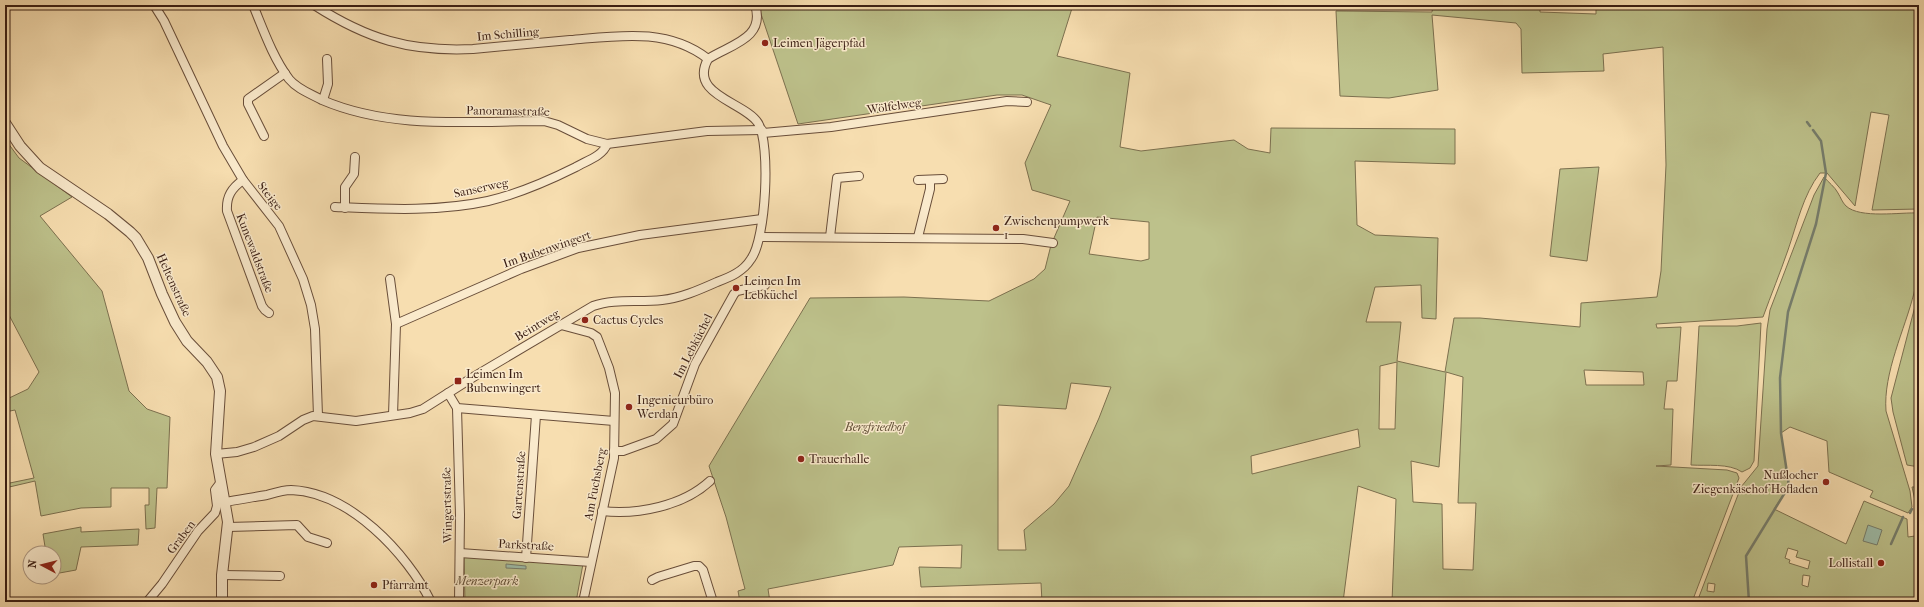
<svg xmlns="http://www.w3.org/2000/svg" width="1924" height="607" font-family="'IM FELL French Canon',serif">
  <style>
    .green { fill: #bdc18b; stroke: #7c704f; fill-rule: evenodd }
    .water { fill: #9ebca8; stroke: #767d6c }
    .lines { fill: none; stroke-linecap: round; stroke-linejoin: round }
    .stream { stroke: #767d6c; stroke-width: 2.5 }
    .minor-casing { stroke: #694e3a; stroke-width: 10 }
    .tertiary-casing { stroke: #694e3a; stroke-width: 12 }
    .minor { stroke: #faeacc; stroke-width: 8 }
    .tertiary { stroke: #faeacc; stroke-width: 10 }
    .poi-dot { fill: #8f2418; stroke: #faeacc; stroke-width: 1.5 }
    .labels { text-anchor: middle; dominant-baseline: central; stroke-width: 3; stroke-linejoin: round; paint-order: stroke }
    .street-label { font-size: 12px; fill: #3a1e13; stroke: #faeacc }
    .poi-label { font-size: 12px; fill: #3a1e13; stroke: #faeacc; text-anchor: start }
    .park-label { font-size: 12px; font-style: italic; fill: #614f37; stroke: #faeacc }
  </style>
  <rect width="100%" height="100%" fill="#f7deb0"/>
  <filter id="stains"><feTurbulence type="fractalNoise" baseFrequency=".005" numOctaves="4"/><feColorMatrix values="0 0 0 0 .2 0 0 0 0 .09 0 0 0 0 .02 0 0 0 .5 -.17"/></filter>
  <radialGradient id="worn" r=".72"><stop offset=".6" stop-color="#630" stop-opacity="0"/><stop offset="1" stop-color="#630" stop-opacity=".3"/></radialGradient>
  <g class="green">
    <path d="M758 5H1073L1057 56 1130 73 1120 147 1141 151 1234 140 1248 149 1270 153 1271 128 1455 129V164L1355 161 1357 225 1375 235 1438 238 1436 319 1422 318 1421 285 1375 287 1366 322H1401L1397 361 1445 372 1454 318H1480L1580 327 1581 303 1657 297 1661 271 1666 165 1663 47 1603 54 1604 71 1522 73 1521 29 1516 23 1432 15 1438 90 1389 98 1340 96 1336 11 1432 12 1433 5H1540V12L1596 14V5H1919V209L1872 210 1889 115 1871 112 1855 206 1827 173H1820C1803 195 1797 224 1788 250 1780 273 1771 295 1763 317L1656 324 1657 328 1681 327 1677 381H1667L1664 409H1673L1671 465 1656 466 1727 470 1737 473 1739 478 1692 602H1392L1396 499 1358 486 1343 602H1042L1041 583 921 587 919 567 961 568 962 545 899 547 893 565 768 589 770 602H740L738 591 745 589 726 517 709 466 810 298 904 297 989 301 1034 279 1045 269 1051 245 1070 201 1032 190 1025 163 1051 105 1022 95H997L798 124ZM1097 217 1149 222V259L1141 261 1089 254ZM1397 362 1395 429H1379L1380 366ZM1584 370 1643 372 1644 385H1586ZM1446 372 1463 377 1458 503H1476L1473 570 1443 569 1442 504 1413 502 1411 461 1439 467ZM1071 383 1111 387 1099 418 1069 486 1054 504 1024 530 1026 550H998V405L1066 409ZM1358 429 1360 447 1252 474 1251 456Z"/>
    <path d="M5 139 19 158 72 197 40 216 102 291 129 391 147 409 170 417 167 488H157L155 528 146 529 145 505H149V488H111V507L81 508 41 516 35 481 5 488V484L34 478 15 410 5 412V400L28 389 39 372 9 315 5 316Z"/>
    <path d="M1599 167 1587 261 1550 256 1560 169Z"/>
    <path d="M1824 177C1828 182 1835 187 1838 193 1841 198 1842 202 1846 206 1860 219 1901 212 1919 213 1919 240 1921 267 1914 293 1905 329 1883 373 1886 411L1910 491 1912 507 1908 513 1870 497 1873 491 1829 472 1827 441 1790 427 1781 433 1789 486 1774 509 1846 544 1864 501 1907 519 1908 537 1915 536 1919 548V602H1697L1741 487 1758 466 1767 329 1770 310 1814 195ZM1788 548 1798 551 1796 557 1810 561 1808 569 1789 563 1790 560 1785 558ZM1803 575 1810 576 1808 587 1802 585ZM1708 583 1715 584 1714 592 1707 591Z"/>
    <path d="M1919 291V467L1907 465 1893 412 1891 398Z"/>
    <path d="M1761 323 1754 461 1750 468 1742 472C1729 463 1707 466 1691 465L1699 326H1737Z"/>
    <path d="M1912 487H1919V519Z"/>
    <path d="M81 527V532L139 529 138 545 81 547 76 570 54 574V553H46L43 534Z"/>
    <path d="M464 557 583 564 576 602H465Z"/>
  </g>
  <g class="water">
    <path d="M1868 525 1882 530 1877 545 1863 541Z"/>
    <path d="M506 564 526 566V569L506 568Z"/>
  </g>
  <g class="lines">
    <g class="stream">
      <path d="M1807 122 1810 126"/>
      <path d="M1917 498 1919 497"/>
      <path d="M1910 513 1912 509"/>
      <path d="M1891 544 1903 517"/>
      <path d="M1749 602 1746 556 1789 486 1781 433 1780 378 1788 312 1816 224 1826 173 1821 141 1813 130"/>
    </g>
    <g class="minor-casing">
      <g id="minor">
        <path d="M154 5 164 21 223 146 243 180 279 226 303 279 311 305 315 329 318 416"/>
        <path d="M253 5C263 29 273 58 289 79 297 89 311 94 322 100 392 130 469 121 544 121L558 125 587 139 607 144 707 131 762 130"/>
        <path d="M314 5C367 39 409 52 473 49 505 46 537 43 570 40 617 36 667 27 708 59"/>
        <path d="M323 100 328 84 327 59"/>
        <path d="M763 133 831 127 1007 101 1027 102"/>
        <path d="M264 136 248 104V99L285 73"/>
        <path d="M243 180C232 188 226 196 227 211L262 306 265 310 269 313"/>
        <path d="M918 180 943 179"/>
        <path d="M335 207C385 209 438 212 488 201 518 194 548 181 576 167 586 161 603 156 607 144"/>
        <path d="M345 208V187L354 174 355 157"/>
        <path d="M760 237 1023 239 1053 243"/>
        <path d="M830 237 837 178 859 176"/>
        <path d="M918 237 930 189V180"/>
        <path d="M390 279 396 324 521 269 578 248 640 235 762 219"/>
        <path d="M561 325 591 333 597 337 609 368 615 393 614 458 583 602"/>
        <path d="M448 393 457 408 614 421"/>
        <path d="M457 408 460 515 459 602"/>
        <path d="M393 415 396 324"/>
        <path d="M614 451H623L656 439 673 424 695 364 734 294 737 291 765 285"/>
        <path d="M216 454 237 452 254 447 279 436 303 420 313 416 356 421 410 413 423 409 475 376 593 306C615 298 639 303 662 300 681 298 699 290 717 282 730 277 743 272 751 259 766 239 771 144 758 123 745 102 688 95 708 59 729 45 766 39 755 5"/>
        <path d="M224 502C239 500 253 497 267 495 274 493 283 490 291 490 349 492 407 553 431 602"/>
        <path d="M602 511C638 515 683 506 710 481"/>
        <path d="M228 527 297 525 308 537 327 543"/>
        <path d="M460 553 591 562"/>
        <path d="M526 558 536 415"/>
        <path d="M222 575 280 576"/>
        <path d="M652 580 658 577 694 566H699L703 570 713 602"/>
        <path d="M147 602 162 584 198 531 215 513 217 506 215 490 221 482"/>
      </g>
    </g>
    <g class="tertiary-casing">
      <path id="tertiary" d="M5 123 20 146 40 168 108 214 130 232 136 238 148 258 162 294 175 322 187 341 207 362 217 377 220 391 216 454 228 522 222 575V602"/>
    </g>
    <use href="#minor" class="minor"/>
    <use href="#tertiary" class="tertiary"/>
  </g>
  <g class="poi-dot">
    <circle cx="765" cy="43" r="4"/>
    <circle cx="996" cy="228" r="4"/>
    <circle cx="736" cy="288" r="4"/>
    <circle cx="585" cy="320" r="4"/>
    <rect x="454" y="377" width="8" height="8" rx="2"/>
    <circle cx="629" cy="407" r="4"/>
    <circle cx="801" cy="459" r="4"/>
    <circle cx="1826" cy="482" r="4"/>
    <circle cx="1881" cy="563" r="4"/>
    <circle cx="374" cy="585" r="4"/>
  </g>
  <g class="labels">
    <g class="street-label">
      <text transform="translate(508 34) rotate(-5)">Im Schilling</text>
      <text transform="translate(894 106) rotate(-8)">Wölfelweg</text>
      <text transform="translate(508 111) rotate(1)">Panoramastraße</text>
      <text transform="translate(481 188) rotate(-12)">Sanserweg</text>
      <text transform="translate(270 196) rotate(52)">Steige</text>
      <text transform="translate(547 249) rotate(-19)">Im Bubenwingert</text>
      <text transform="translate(255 253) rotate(69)">Kunewaldstraße</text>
      <text transform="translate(174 285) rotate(66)">Heltenstraße</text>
      <text transform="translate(537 325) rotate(-31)">Beintweg</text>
      <text transform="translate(693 346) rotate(-63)">Im Lebküchel</text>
      <text transform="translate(595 484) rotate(-79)">Am Fuchsberg</text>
      <text transform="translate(519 485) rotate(-86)">Gartenstraße</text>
      <text transform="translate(447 505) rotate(-91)">Wingertstraße</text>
      <text transform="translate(181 537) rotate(-53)">Graben</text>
      <text transform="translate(526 545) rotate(3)">Parkstraße</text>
    </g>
    <g class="poi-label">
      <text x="773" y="43">Leimen Jägerpfad</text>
      <text x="1004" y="221">Zwischenpumpwerk<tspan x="1004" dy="14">1</tspan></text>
      <text x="744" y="281">Leimen Im<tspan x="744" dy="14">Lebküchel</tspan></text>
      <text x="593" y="320">Cactus Cycles</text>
      <text x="466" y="374">Leimen Im<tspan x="466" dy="14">Bubenwingert</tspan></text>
      <text x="637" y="400">Ingenieurbüro<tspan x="637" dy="14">Werdan</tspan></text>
      <text x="809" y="459">Trauerhalle</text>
      <text x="1818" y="475" text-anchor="end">Nußlocher<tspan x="1818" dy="14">Ziegenkäsehof Hofladen</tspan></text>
      <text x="1873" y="563" text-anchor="end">Lollistall</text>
      <text x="382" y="585">Pfarramt</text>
    </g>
    <g class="park-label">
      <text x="875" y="427">Bergfriedhof</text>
      <text x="487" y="581">Menzerpark</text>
    </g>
  </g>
  <rect width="1924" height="607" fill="none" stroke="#f7deb0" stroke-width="20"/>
  <rect x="6" y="6" width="1912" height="595" fill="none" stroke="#3a1e13" stroke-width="2"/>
  <rect x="10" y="10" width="1904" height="587" fill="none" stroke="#3a1e13"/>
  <g transform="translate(42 565) rotate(277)"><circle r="19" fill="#faeacc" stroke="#ad9882"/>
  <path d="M0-3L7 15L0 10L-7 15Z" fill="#8f2418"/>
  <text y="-6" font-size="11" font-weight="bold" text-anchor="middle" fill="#3a1e13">N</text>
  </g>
  <rect width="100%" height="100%" filter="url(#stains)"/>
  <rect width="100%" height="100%" fill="url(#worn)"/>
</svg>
